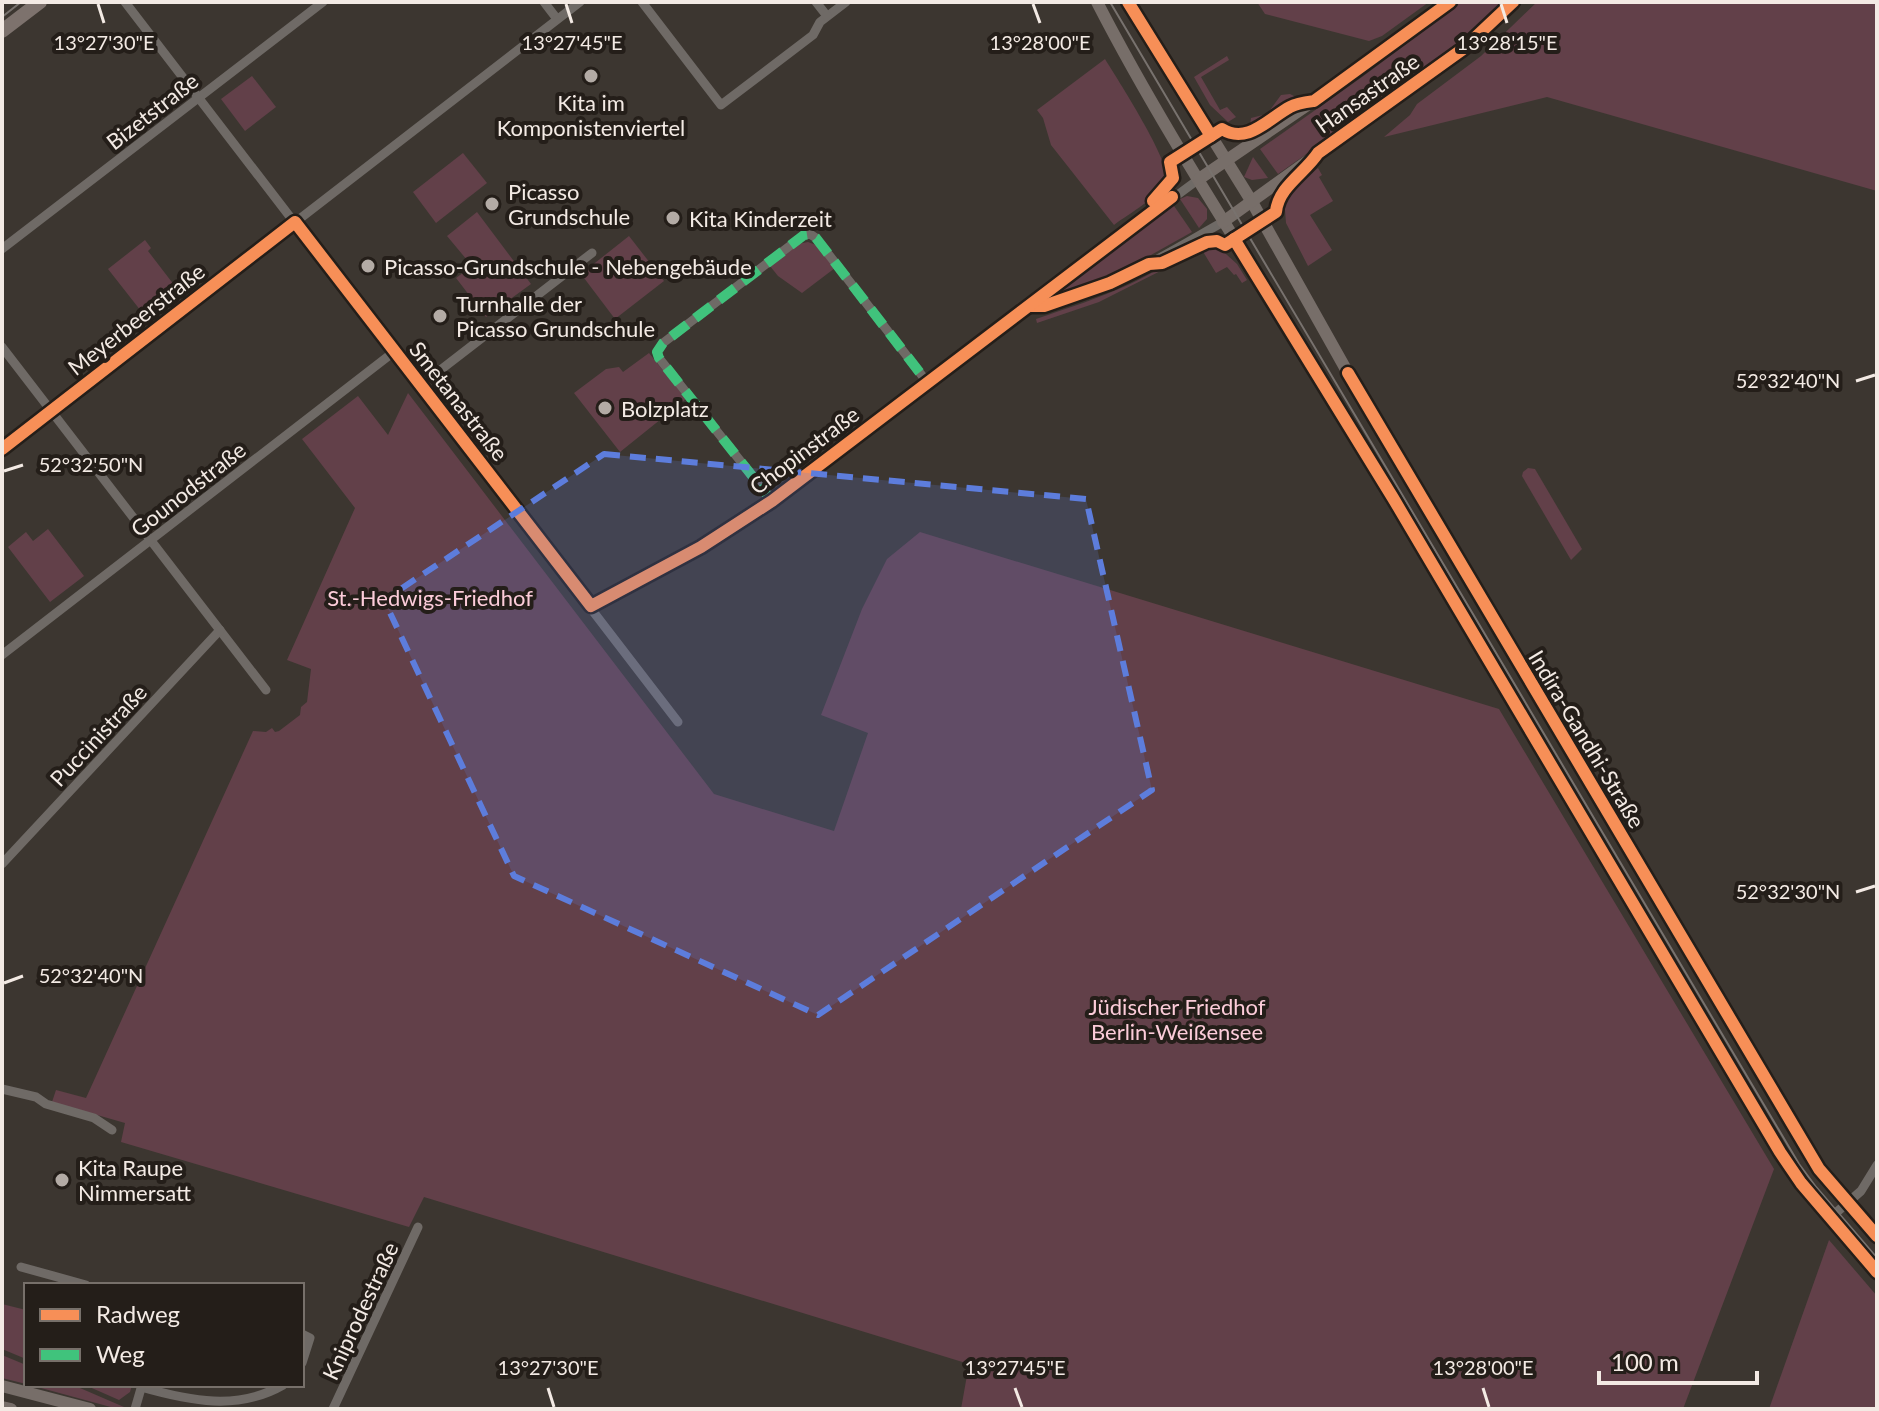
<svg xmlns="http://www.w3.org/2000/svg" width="1879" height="1411" font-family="Lato,sans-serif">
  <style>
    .green { fill: #624049 }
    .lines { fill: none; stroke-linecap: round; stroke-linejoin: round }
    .street { stroke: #6f6a66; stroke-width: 9 }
    .secondary { stroke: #776e69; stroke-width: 12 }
    .primary { stroke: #7d726d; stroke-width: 14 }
    .tram { stroke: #78726e; stroke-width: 2 }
    .quiet { stroke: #40c37c; stroke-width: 10; stroke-dasharray: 20 10; stroke-linecap: butt }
    .cycleway-casing { stroke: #241e19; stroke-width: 17 }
    .cycleway { stroke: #f78f57; stroke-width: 12 }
    .marked { fill: #5d7ddc; fill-opacity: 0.2; stroke: #5d7ddc; stroke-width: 6; stroke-dasharray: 16 10; stroke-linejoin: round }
    .ticks { fill: none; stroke: #f3eae4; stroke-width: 3 }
    .poi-dot { fill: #b3aba5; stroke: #241e19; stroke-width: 3 }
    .labels { text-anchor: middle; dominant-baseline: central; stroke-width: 8; stroke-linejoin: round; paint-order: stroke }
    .street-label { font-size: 22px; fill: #f3eae4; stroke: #241e19 }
    .poi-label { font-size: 22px; fill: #f3eae4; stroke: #241e19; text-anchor: start }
    .park-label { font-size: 22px; fill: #fcccd9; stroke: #241e19 }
    .ticks-label { font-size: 20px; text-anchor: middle; fill: #f3eae4; stroke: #241e19; stroke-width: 8; stroke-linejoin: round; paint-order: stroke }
  </style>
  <rect width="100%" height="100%" fill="#3c3630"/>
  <g class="green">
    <path d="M1257 2H1429L1382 36 1369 41 1265 14Z"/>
    <path d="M1457 2H1504L1455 47 1405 85 1278 174 1260 149 1362 77 1426 29Z"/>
    <path d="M1537 2H1877V191L1547 97 1384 137 1410 115 1417 104 1481 56Z"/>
    <path d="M1227 56 1229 60 1201 77 1220 110 1227 107 1236 117 1228 122 1210 105 1194 77Z"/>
    <path d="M1105 59C1116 77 1173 165 1166 180 1157 199 1131 212 1114 225L1051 145 1043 118 1037 110Z"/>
    <path d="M252 76 276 107 245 131 221 99Z"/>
    <path d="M1290 94 1296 97 1250 126 1251 118 1267 114 1281 95Z"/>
    <path d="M463 153 487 183 436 223 413 192Z"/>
    <path d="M1253 157 1268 178 1252 180 1244 177Z"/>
    <path d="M1318 168 1322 175 1319 177 1333 201 1310 215 1332 250 1308 266 1286 223 1284 197Z"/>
    <path d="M1187 196 1198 198 1207 209V219L1199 228 1180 199Z"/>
    <path d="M1172 203 1192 232 1117 274 1057 295 1058 288Z"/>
    <path d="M477 212 531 284 486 317 456 278 472 266 447 236Z"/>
    <path d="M629 236 664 281 615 319 581 274Z"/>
    <path d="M145 240 151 248 148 251 181 294 148 320 108 269Z"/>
    <path d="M808 242 816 245 835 268 802 293 778 276 770 266 798 244Z"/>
    <path d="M1216 245 1237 264 1247 280 1242 283 1236 274 1234 275 1227 267 1216 273 1202 250 1099 302 1037 323 1036 319C1068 308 1100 298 1130 284 1158 271 1186 251 1216 245Z"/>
    <path d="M649 353 686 399 620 452 574 393 606 369 619 367 623 372Z"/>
    <path d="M408 393 714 794 834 831 868 733 821 715 862 609 887 559 920 532 1499 709 1774 1169 1683 1409H961L969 1364 424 1197 409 1227 121 1142 125 1123 52 1102 56 1090 86 1098 253 731 266 732 272 728 275 732 279 731 300 715 301 707 307 702 311 669 287 660 355 508 302 439 358 396 388 435Z"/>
    <path d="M1528 468 1535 469 1582 549 1571 560 1522 476 1523 472Z"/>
    <path d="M48 529 84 576 50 602 8 547 26 532 33 541Z"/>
    <path d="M1829 1240 1877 1296V1409H1769Z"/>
    <path d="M2 1304 26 1310V1359L2 1349Z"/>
    <path d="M2 1355 26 1365V1384L2 1378Z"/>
    <path d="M30 1385H73L124 1407 118 1409Z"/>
    <path d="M85 1385H132L130 1392 119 1400Z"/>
  </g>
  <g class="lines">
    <g class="street">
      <path d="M125 2 678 722"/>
      <path d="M544 2 557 19"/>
      <path d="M642 2 721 105 813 35 820 22 846 2"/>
      <path d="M816 2 827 16"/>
      <path d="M2 249 323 2"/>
      <path d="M1027 306C1090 304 1169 252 1223 222"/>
      <path d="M2 347 266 690"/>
      <path d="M421 385 592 253"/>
      <path d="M2 449 580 2"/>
      <path d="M772 501 659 358 657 352 663 343 804 235 810 234 816 238 927 382"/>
      <path d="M591 606 701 547 772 501 1004 323 1199 179"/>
      <path d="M2 655 395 351"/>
      <path d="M2 864 220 630"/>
      <path d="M2 1089 36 1097 46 1104 94 1118 112 1130"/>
      <path d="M1830 1218 1861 1191 1877 1165"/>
      <path d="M21 1267 86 1285"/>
      <path d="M302 1334 310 1338 302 1363"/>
      <path d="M141 1387C190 1401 238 1411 283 1385"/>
      <path d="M135 1409 142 1385"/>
      <path d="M333 1409 418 1227"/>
    </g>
    <g class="secondary">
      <path d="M1097 2C1168 140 1255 268 1334 400 1484 650 1633 901 1780 1152L1801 1183 1877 1272"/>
      <path d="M1128 2 1252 202 1348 373 1819 1169 1877 1236"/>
      <path d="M1199 179 1372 61 1450 2"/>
      <path d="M1223 222 1463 49 1513 2"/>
      <path d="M2 1386 90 1409"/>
      <path d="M2 1407 11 1409"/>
    </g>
    <path class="primary" d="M2 31 40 2"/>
    <g class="tram">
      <path d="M1110 2 1799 1164 1816 1187 1877 1258"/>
      <path d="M2 17 21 2"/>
    </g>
    <path class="quiet" d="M772 501 659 358 657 352 663 343 804 235 810 234 816 238 927 382"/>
    <g class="cycleway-casing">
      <g id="cycleway">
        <path d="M1128 2 1211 136"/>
        <path d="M1153 201 1173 178 1170 162 1222 129C1247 145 1268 119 1290 107 1297 103 1306 102 1314 101L1450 2"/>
        <path d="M1234 239 1393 498 1780 1152 1801 1183 1877 1272"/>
        <path d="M1031 306H1044L1110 283 1149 264 1162 263 1207 242 1217 241 1225 245 1276 212C1278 187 1305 173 1318 153L1463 49 1513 2"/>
        <path d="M1348 373 1819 1169 1877 1236"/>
        <path d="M2 449 295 222 591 606 701 547 772 501 1172 197"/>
      </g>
    </g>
    <use href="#cycleway" class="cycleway"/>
  </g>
  <path class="marked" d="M604 454 1086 499 1152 790 818 1015 514 876 384 600Z"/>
  <path class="ticks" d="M98 4 104 23M566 4 572 23M1033 4 1040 23M1501 4 1507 23M1856 381 1875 375M4 471 23 465M1856 892 1875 886M4 983 23 976M548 1388 554 1407M1015 1388 1022 1407M1483 1388 1489 1407"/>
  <g class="poi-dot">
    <circle cx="591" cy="76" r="8"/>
    <circle cx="492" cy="204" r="8"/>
    <circle cx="673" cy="218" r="8"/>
    <circle cx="368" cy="266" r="8"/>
    <circle cx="440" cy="316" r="8"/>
    <circle cx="605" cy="408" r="8"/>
    <circle cx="62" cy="1180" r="8"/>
  </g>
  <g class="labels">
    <g class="street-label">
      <text transform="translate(1367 93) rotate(-35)">Hansastraße</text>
      <text transform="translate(152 111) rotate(-38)">Bizetstraße</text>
      <text transform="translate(136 319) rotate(-38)">Meyerbeerstraße</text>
      <text transform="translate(459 401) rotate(52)">Smetanastraße</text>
      <text transform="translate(804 450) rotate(-37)">Chopinstraße</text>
      <text transform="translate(188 489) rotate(-38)">Gounodstraße</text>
      <text transform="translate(98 735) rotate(-47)">Puccinistraße</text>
      <text transform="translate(1587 739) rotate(59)">Indira-Gandhi-Straße</text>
      <text transform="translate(360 1311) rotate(-65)">Kniprodestraße</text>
    </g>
    <g class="poi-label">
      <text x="591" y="102" text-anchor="middle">Kita im<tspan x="591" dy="25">Komponistenviertel</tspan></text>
      <text x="508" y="191">Picasso<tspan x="508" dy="25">Grundschule</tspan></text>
      <text x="689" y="218">Kita Kinderzeit</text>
      <text x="384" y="266">Picasso-Grundschule - Nebengebäude</text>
      <text x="456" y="303">Turnhalle der<tspan x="456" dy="25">Picasso Grundschule</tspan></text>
      <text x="621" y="408">Bolzplatz</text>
      <text x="78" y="1167">Kita Raupe<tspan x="78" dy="25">Nimmersatt</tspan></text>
    </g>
    <g class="park-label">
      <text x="430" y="597">St.-Hedwigs-Friedhof</text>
      <text x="1177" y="1006">Jüdischer Friedhof<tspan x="1177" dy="25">Berlin-Weißensee</tspan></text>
    </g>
  </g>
  <g class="ticks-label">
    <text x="104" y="50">13°27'30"E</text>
    <text x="572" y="50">13°27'45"E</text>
    <text x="1040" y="50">13°28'00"E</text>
    <text x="1507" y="50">13°28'15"E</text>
    <text x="1788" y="388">52°32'40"N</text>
    <text x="91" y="472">52°32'50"N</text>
    <text x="1788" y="899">52°32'30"N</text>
    <text x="91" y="983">52°32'40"N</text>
    <text x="548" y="1375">13°27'30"E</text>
    <text x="1015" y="1375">13°27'45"E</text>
    <text x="1483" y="1375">13°28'00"E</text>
  </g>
  <rect width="1879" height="1411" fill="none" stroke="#f3eae4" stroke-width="8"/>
  <rect x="24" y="1283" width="280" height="104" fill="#241e19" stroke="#77706a" stroke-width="2"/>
  <rect x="40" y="1309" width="40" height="12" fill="#f78f57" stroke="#77706a" stroke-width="2"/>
  <text x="96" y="1323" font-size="24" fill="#f3eae4">Radweg</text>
  <rect x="40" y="1349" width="40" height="12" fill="#40c37c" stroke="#77706a" stroke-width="2"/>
  <text x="96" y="1363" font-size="24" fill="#f3eae4">Weg</text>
  <path d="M1599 1371v12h158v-12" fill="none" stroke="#f3eae4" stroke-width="4"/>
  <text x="1611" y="1371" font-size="24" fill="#f3eae4" stroke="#241e19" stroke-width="6" paint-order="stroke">100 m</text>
</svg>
